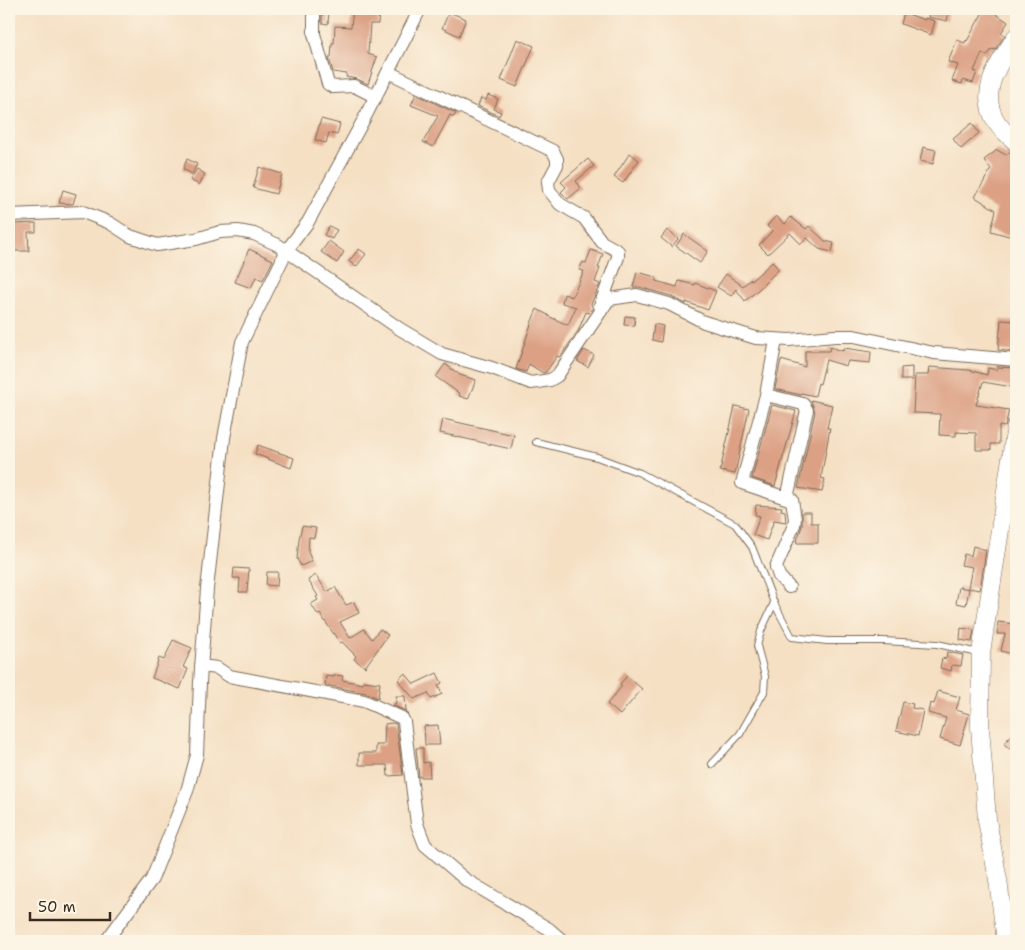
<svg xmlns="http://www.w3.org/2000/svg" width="1025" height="950" font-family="'Shantell Sans',sans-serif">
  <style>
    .building { fill: #dca185 }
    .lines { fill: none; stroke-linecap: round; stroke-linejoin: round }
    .lane-casing { stroke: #7c6a58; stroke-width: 8 }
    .street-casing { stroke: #7c6a58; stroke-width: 14 }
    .secondary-casing { stroke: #7c6a58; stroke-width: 19 }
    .lane { stroke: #fff; stroke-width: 6 }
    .street { stroke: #fff; stroke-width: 12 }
    .secondary { stroke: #fff; stroke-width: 18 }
  </style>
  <rect width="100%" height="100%" fill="#fcf5e5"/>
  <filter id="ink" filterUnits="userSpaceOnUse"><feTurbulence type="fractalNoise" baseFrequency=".02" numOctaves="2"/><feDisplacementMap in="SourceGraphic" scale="10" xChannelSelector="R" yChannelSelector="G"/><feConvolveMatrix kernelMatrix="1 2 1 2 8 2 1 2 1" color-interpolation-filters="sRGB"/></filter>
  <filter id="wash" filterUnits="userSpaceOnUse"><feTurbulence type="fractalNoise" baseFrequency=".0096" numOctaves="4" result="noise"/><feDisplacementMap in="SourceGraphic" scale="20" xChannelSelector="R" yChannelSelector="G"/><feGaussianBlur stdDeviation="1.12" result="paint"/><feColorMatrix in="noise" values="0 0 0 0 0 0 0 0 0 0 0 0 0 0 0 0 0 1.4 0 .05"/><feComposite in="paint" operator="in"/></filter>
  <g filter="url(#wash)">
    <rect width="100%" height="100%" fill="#f5e0c4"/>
    <g id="blocks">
      <g class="building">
        <path d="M353 9 379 11 378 24H370L368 54 377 57 368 84 357 79 346 77 347 74 333 72 329 58H331L332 43H334L335 26 351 27Z"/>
        <path d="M930 9 949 11 947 21 928 17Z"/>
        <path d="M322 10H329L328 24 322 23Z"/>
        <path d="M449 12 466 19 459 36 442 28Z"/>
        <path d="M983 12H993L1008 22 1001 33 1005 35 995 50 992 49 987 56 982 53 974 71 977 72 973 83 963 80 962 84 952 81 958 65 948 62 957 40 965 43 966 40 967 41Z"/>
        <path d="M904 13 925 20V18L935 21 931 35 901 24Z"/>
        <path d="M517 39 534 46 517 87 501 80Z"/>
        <path d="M416 94 456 113 454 117 450 115 433 147 423 142 438 116 411 105Z"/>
        <path d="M488 95 498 99 494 109 501 112 499 116 478 106 481 98 486 100Z"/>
        <path d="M321 119 340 124 337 135 329 133 326 143 315 140Z"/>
        <path d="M972 123 979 133 961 149 953 139Z"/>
        <path d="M923 147 936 150 933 164 920 161Z"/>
        <path d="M997 150 1006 155 1011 151 1016 152V238L991 231 996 210 975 197 991 169 984 160Z"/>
        <path d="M630 153 639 160 623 183 614 177Z"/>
        <path d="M187 159 197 164 192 174 183 169Z"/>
        <path d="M588 159 594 166 576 181 581 188 568 199 561 192 566 187 561 182Z"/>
        <path d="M259 167 282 174 276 194 253 188Z"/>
        <path d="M197 169 205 174 199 185 190 180Z"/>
        <path d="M63 190 76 194 73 204 59 203Z"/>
        <path d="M776 216 785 224 791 217 806 229 809 226 825 241 834 243 832 252 819 249 807 238 801 244 790 233 768 254 759 245 772 231 767 226Z"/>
        <path d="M36 223V232H28L29 251H13L11 224Z"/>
        <path d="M329 226 337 230 332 239 324 235Z"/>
        <path d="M667 230 678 239 672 247 661 238Z"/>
        <path d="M684 234 708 251 700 263 676 246Z"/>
        <path d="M329 241 344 252 337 263 321 252Z"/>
        <path d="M249 249 273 260 263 280 256 277 251 288 235 282Z"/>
        <path d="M359 249 366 254 356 267 349 261Z"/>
        <path d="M591 250 603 254 598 268H600L595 282 600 284 591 304 593 309 589 313 586 312 578 331 560 357 557 356 546 372 543 373 529 364 526 372 516 369 532 321 537 309 548 315V316L568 325 576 307 562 303 564 294 572 297 584 271 579 270 583 262 586 263Z"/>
        <path d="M772 262 779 269 759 289 745 301 736 289 731 296 717 287 726 274 743 286 751 279 752 280Z"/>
        <path d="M637 272 656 277V281L677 287 679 281 695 285V283L716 291 708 310 686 302V304L671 296 639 287H633Z"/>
        <path d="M625 316 635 317 634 326 624 325Z"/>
        <path d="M1001 320 1016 321V352L998 350Z"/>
        <path d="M654 324 663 326 661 342 652 340Z"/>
        <path d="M830 347 843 351 844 348 871 352 870 363 848 361 846 366 826 360 820 384 818 383 815 396 801 393V395L775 389 781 360 805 367V351H829Z"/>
        <path d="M584 350 594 355 588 367 577 361Z"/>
        <path d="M445 364 460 375 476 380 468 399 459 396 460 394 436 377Z"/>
        <path d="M912 367V380H901V368Z"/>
        <path d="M929 367 969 370 987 375 988 368 997 370V367L1014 368 1012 387 983 382 976 405 1009 410 1005 427 999 426V444H991V450H976V433L956 432V436L939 435 940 414 913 413 915 375H928Z"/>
        <path d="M811 400 832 405 827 428H830L821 478 825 479 822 492 798 488 815 412Z"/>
        <path d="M772 405 796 411 775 486 752 478Z"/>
        <path d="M735 406 749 409 735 474 720 471Z"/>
        <path d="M443 419 514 435 511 449 440 433Z"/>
        <path d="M258 445 294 458 291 468 255 454Z"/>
        <path d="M756 505 782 507 781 510 785 511 786 522 774 520 767 540 753 535 760 516 755 515Z"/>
        <path d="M802 512H811V523H818V543H796L802 526Z"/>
        <path d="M302 526 316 528 314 538 309 537 308 552 312 561 301 566 297 559 299 539Z"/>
        <path d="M973 546 986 550 980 590 968 588 972 567 961 565 964 554 971 556Z"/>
        <path d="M234 568 249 569 247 592H239L240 578H233Z"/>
        <path d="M267 572H278L277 586 266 585Z"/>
        <path d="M316 575 327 592 335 587 346 605 354 602 359 613 340 622 350 638 364 629 372 639 380 629 388 635 365 667 354 659 356 656 342 642 340 643 320 614 318 615 311 604 318 600 316 597 318 596 308 580Z"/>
        <path d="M959 587 969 589 966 605 956 603Z"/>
        <path d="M998 622 1016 624 1015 638 1016 639V655L1001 651 1005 634H997Z"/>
        <path d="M961 628 974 630 972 642 960 640Z"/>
        <path d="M173 640 192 648 183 667 188 669 180 689 152 678 159 658 164 660Z"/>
        <path d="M947 652 963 655 961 666 952 665 951 671 940 668 942 658 946 659Z"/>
        <path d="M405 673 414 684 437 673 442 683 438 685 442 694 431 699 428 693 414 699 398 680Z"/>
        <path d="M335 675 343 676 342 680 363 684V681L380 683 378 698 366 693 325 685 326 676 334 677Z"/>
        <path d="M627 676 642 689 620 715 607 704 622 686 620 684Z"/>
        <path d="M938 691 960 697 956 710 969 714 960 745 940 739 946 718 928 713 930 703 934 704Z"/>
        <path d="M396 696H405L406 711 392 705 396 703Z"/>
        <path d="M903 702 913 704 912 708 923 710 918 736 896 731Z"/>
        <path d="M392 723 396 724 403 775 388 776 387 765H359V753H376V745H384L385 724Z"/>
        <path d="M438 725 440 745H425L424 726Z"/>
        <path d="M1011 735 1016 739V742L1010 749 1004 744Z"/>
        <path d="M416 748H423V763L429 762 430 777H419Z"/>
      </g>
    </g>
  </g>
  <g filter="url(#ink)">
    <use href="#blocks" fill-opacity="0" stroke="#7c6a58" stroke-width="1"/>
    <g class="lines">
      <g class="lane-casing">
        <g id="lane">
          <path d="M536 442 597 457 640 473 735 524 752 547 774 603 792 637 827 641H883L937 644 979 653"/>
          <path d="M712 764 740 734 764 692 765 676 757 646 761 631 774 603"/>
        </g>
      </g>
      <g class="street-casing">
        <g id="street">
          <path d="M314 9V34L328 84 333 87 354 86 376 97"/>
          <path d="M388 72 553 151 557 159V165L548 182 549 190 560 204 584 218 602 242 618 251V257L600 306"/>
          <path d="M9 215 83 212 110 223 130 236 157 245 196 239 220 232 238 231 254 234 278 245 400 329 442 354 492 368 531 383 550 380 557 376 609 299 637 295 669 304 704 322 756 338 789 340 835 336H854L934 353 1016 360"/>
          <path d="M776 340 766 395 742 483 792 500 795 519 794 525 776 567 779 576 789 587"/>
          <path d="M766 395 803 404 807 410 787 498"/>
          <path d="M1002 516 1016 517"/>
          <path d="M201 666 217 668 229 676 364 701 402 718 404 722 417 824 425 845 466 880 549 929 563 941"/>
          <path d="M106 941 152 879 187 791 197 755 200 682 207 589 224 438 242 342 287 250 308 222 364 119 420 9"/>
        </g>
      </g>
      <g class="secondary-casing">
        <g id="secondary">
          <path d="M1016 37C999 63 977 92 997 123 1002 130 1010 136 1016 142"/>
          <path d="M1006 941 998 880 987 820 980 727 981 653 1016 426"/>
        </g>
      </g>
      <use href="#lane" class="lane"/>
      <use href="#street" class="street"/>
      <use href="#secondary" class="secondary"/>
    </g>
  </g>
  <rect width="1025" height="950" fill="none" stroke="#fcf5e5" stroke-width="30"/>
  <path d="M30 912v8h80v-8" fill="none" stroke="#3b2a1e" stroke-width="2.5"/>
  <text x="38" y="912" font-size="15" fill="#3b2a1e" stroke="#fcf5e5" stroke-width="4" paint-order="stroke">50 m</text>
</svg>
